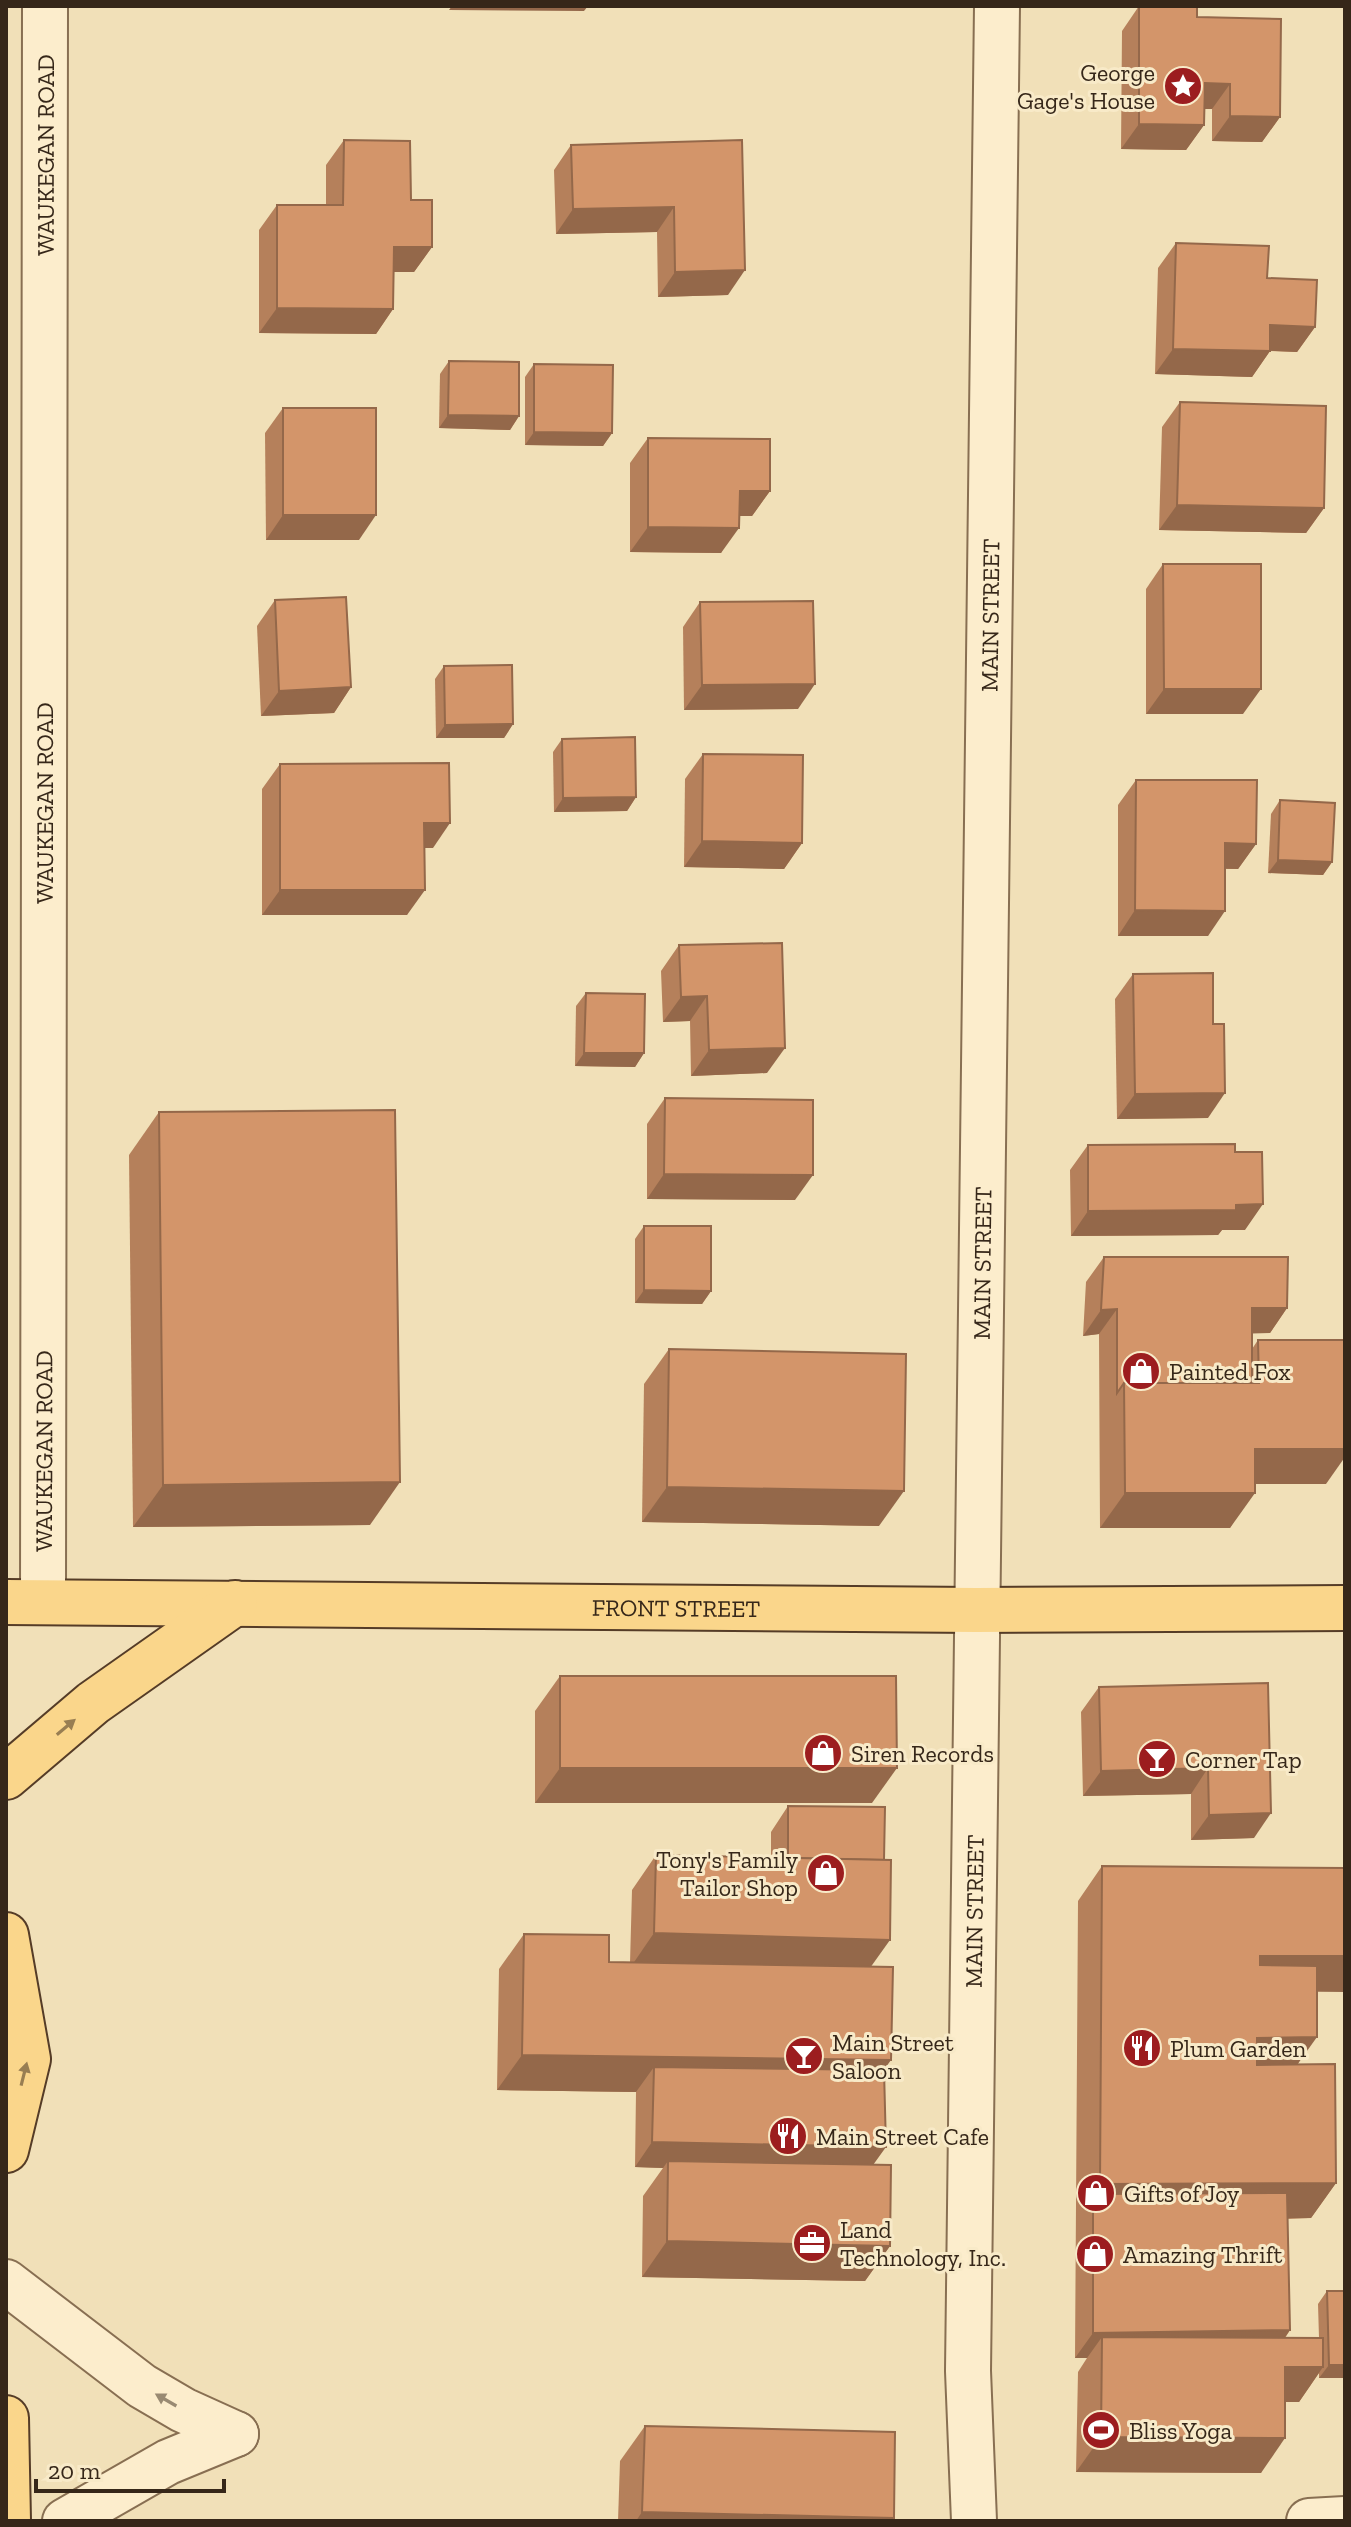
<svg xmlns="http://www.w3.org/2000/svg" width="1351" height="2527" font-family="'Zilla Slab',serif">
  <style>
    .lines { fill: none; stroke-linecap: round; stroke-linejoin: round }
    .minor-casing { stroke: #886f52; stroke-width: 48 }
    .major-casing { stroke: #553c27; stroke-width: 48 }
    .minor { stroke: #fcedcc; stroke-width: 44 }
    .major { stroke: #fad68b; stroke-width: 44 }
    .wall { fill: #b5805b }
    .shaded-wall { fill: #94684a }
    .building { fill: #d3956a; stroke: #94684a; stroke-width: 2 }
    .oneway { fill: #987e52 }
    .oneway2 { fill: #998a72 }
    .labels { text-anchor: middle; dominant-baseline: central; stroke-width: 6; stroke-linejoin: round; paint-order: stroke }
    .poi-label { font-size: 24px; fill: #362719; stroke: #f8eac8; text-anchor: start }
    .street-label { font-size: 24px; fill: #362719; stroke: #f8eac8 }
  </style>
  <rect width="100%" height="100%" fill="#f1e0b8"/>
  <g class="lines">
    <g class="minor-casing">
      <g id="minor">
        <path id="s1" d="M43 1601 45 6"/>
        <path d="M6 2282 142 2386 183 2410 236 2434"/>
        <path d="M65 2521 168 2462 236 2434"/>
        <path id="s2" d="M974 2521 968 2371 997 6"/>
        <path d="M1309 2521 1345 2519"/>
      </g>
    </g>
    <g class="major-casing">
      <g id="major">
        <path id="s3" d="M6 1602 976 1610 1345 1608"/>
        <path d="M6 1777 93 1703 235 1603"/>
        <path d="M6 1935 28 2059 6 2150"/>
        <path d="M6 2418 8 2521"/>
      </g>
    </g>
    <use href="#minor" class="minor"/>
    <use href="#major" class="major"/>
  </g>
  <g class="wall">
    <path d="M1139 6 1197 17 1280 117 1262 142 1212 141V109H1204V125L1186 150 1121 149 1122 31Z"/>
    <path d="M344 140 411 200 432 247 414 272H394L393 309 376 334 259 333V230L277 205H326V165Z"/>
    <path d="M742 140 728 295 658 297 657 232 556 234 554 170 571 145Z"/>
    <path d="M1176 243 1267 278 1315 327 1297 352 1270 351 1252 377 1155 374 1158 268Z"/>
    <path d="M449 361 519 416 510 430 439 428 440 374Z"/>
    <path d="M534 364 612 433 603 446 525 445V377Z"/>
    <path d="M1180 402 1324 508 1306 533 1159 530 1162 427Z"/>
    <path d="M283 408 359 540H266L265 433Z"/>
    <path d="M648 438 770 491 752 516H739L721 553 630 552V463Z"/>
    <path d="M1163 564 1243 714H1146V589Z"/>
    <path d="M275 600 351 687 334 713 261 716 257 626Z"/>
    <path d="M700 602 798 709 684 710 683 627Z"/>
    <path d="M444 666 513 724 504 738H436L435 679Z"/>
    <path d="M562 739 636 797 627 811 554 812 553 752Z"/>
    <path d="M703 754 802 843 784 869 684 867 685 779Z"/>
    <path d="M280 764 433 848H424L407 915H262V789Z"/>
    <path d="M1136 780 1256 844 1238 869H1225L1208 936H1118V805Z"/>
    <path d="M1280 800 1332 862 1323 875 1268 873 1271 814Z"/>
    <path d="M679 945 767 1073 691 1076 690 1021 663 1022 661 971Z"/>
    <path d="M1133 974 1208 1118 1117 1119 1115 999Z"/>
    <path d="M586 993 644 1053 635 1067 575 1066 576 1006Z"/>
    <path d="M665 1098 795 1200 647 1199V1124Z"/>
    <path d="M159 1112 370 1525 133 1527 129 1155Z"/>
    <path d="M1088 1145 1235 1152 1245 1230H1222L1218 1235 1071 1236 1070 1170Z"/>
    <path d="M644 1226 711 1291 702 1304 635 1303V1239Z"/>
    <path d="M1104 1257 1287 1308 1270 1333H1252V1349L1258 1340 1326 1484H1255L1230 1528H1100L1099 1334 1083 1336 1086 1282Z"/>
    <path d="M669 1349 879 1526 642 1522 644 1384Z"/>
    <path d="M560 1676 872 1803H535V1711Z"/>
    <path d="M1268 1683 1254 1838 1191 1840V1794L1083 1796 1081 1712 1099 1687Z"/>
    <path d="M788 1806 871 1966 884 2070 873 2165 890 2246 865 2281 642 2277 643 2196 663 2168 635 2167 636 2092 497 2090 499 1969 524 1934 609 1962 630 1963 632 1890 656 1855 771 1857V1832Z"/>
    <path d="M1102 1866 1317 1991 1298 2064 1336 2183 1311 2218 1287 2219 1290 2330 1285 2338H1319L1318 2304 1327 2291H1345V2378H1319V2373L1299 2402H1285L1261 2473 1076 2472 1078 2372 1087 2358H1075L1078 1901Z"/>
    <path d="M645 2426 892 2521H618L620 2461Z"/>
  </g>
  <g class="shaded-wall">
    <path d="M452 6H588L584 11 449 10Z"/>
    <path d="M1205 83 1230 84 1212 109H1187Z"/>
    <path d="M1230 116 1280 117 1262 142 1212 141Z"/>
    <path d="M1139 124 1204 125 1186 150 1121 149Z"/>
    <path d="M674 207 657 232 556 234 573 209Z"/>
    <path d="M394 247H432L414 272H377Z"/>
    <path d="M745 270 728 295 658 297 675 272Z"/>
    <path d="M277 308 393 309 376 334 259 333Z"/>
    <path d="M1270 325 1315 327 1297 352 1253 350Z"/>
    <path d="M1173 349 1270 351 1252 377 1155 374Z"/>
    <path d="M448 415 519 416 510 430 439 428Z"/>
    <path d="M534 432 612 433 603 446 525 445Z"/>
    <path d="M740 491H770L752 516H722Z"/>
    <path d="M1177 505 1324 508 1306 533 1159 530Z"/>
    <path d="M283 515H376L359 540H266Z"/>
    <path d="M648 527 739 528 721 553 630 552Z"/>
    <path d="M815 684 798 709 684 710 702 685Z"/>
    <path d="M351 687 334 713 261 716 279 691Z"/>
    <path d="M1164 689H1261L1243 714H1146Z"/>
    <path d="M513 724 504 738H436L445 725Z"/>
    <path d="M636 797 627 811 554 812 563 798Z"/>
    <path d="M424 823H450L433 848H407Z"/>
    <path d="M702 841 802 843 784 869 684 867Z"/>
    <path d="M1225 843 1256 844 1238 869 1208 868Z"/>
    <path d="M1278 860 1332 862 1323 875 1268 873Z"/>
    <path d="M280 890H425L407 915H262Z"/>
    <path d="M1135 910 1225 911 1208 936H1118Z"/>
    <path d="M707 996 690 1021 663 1022 681 997Z"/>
    <path d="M785 1048 767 1073 691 1076 709 1050Z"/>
    <path d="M584 1053H644L635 1067 575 1066Z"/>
    <path d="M1225 1093 1208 1118 1117 1119 1135 1094Z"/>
    <path d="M664 1174 813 1175 795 1200 647 1199Z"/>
    <path d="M1263 1204 1245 1230H1222L1218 1235 1071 1236 1088 1211Z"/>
    <path d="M644 1290 711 1291 702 1304 635 1303Z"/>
    <path d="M1252 1308H1287L1270 1333 1234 1334Z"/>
    <path d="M1117 1309 1099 1334 1083 1336 1101 1310Z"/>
    <path d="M1255 1449H1345V1457L1326 1484H1230Z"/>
    <path d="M400 1482 370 1525 133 1527 163 1485Z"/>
    <path d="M667 1487 904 1491 879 1526 642 1522Z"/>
    <path d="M1125 1493H1255L1230 1528H1100Z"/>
    <path d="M560 1768H897L872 1803H535Z"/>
    <path d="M1208 1768 1191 1794 1083 1796 1101 1771Z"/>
    <path d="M1271 1813 1254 1838 1191 1840 1209 1815Z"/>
    <path d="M654 1933 890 1940 865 1975 630 1968Z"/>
    <path d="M1260 1956H1345V1992L1235 1991Z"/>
    <path d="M1317 2037 1292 2072 1232 2073 1257 2038Z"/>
    <path d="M522 2055 891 2060 866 2095 654 2067 636 2092 497 2090Z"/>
    <path d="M652 2142 886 2147 868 2172 668 2161 663 2168 635 2167Z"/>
    <path d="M1336 2183 1311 2218 1093 2219V2194L1100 2184Z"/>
    <path d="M667 2241 890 2246 865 2281 642 2277Z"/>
    <path d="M1290 2330 1272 2356 1102 2337 1087 2358H1075L1093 2333Z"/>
    <path d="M1329 2365H1345V2378H1319Z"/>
    <path d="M1285 2367H1323L1299 2402H1261Z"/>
    <path d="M1101 2437 1285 2438 1261 2473 1076 2472Z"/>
    <path d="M642 2512 894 2518 892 2521H636Z"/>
  </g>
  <g class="building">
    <path d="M1139 6 1197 7V17L1281 19 1280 117 1230 116V84L1205 83 1204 125 1139 124Z"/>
    <path d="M344 140 410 141 411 200H432V247H394L393 309 277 308V205H343Z"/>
    <path d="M742 140 745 270 675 272 674 207 573 209 571 145Z"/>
    <path d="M1176 243 1269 246 1267 278 1317 280 1315 327 1270 325V351L1173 349Z"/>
    <path d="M449 361 519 362V416L448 415Z"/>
    <path d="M534 364 613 365 612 433 534 432Z"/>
    <path d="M1180 402 1326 406 1324 508 1177 505Z"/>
    <rect x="283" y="408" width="93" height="107"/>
    <path d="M648 438 770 439V491H740L739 528 648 527Z"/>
    <path d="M1163 564H1261V689H1164Z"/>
    <path d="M346 597 351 687 279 691 275 600Z"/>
    <path d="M813 601 815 684 702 685 700 602Z"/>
    <path d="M512 665 513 724 445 725 444 666Z"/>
    <path d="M635 737 636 797 563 798 562 739Z"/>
    <path d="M703 754 803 755 802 843 702 841Z"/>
    <path d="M449 763 450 823H424L425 890H280V764Z"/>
    <path d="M1136 780H1257L1256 844 1225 843V911L1135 910Z"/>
    <path d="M1280 800 1335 803 1332 862 1278 860Z"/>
    <path d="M782 943 785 1048 709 1050 707 996 681 997 679 945Z"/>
    <path d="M1213 973V1024H1224L1225 1093 1135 1094 1133 974Z"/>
    <path d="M586 993 645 994 644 1053H584Z"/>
    <path d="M665 1098 813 1100V1175L664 1174Z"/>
    <path d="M395 1110 400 1482 163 1485 159 1112Z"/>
    <path d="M1235 1144V1152H1262L1263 1204 1236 1205V1210L1088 1211V1145Z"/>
    <path d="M644 1226H711V1291L644 1290Z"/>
    <path d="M1104 1257H1288L1287 1308H1252V1383H1124L1117 1393V1309L1101 1310Z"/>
    <path d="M1258 1340H1345V1449H1255V1493H1125L1124 1383H1259Z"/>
    <path d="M669 1349 906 1354 904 1491 667 1487Z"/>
    <path d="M560 1676H896L897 1768H560Z"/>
    <path d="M1268 1683 1271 1813 1209 1815 1208 1768 1101 1771 1099 1687Z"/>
    <path d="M788 1806 885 1807 884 1860 788 1858Z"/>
    <path d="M656 1855 891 1860 890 1940 654 1933Z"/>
    <path d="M1102 1866 1345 1868V1956H1260V1965L1317 1966V2037L1257 2038V2065L1335 2064 1336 2183 1100 2184Z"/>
    <path d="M524 1934 609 1935V1962L893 1967 891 2060 522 2055Z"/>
    <path d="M654 2067 884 2070 886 2147 652 2142Z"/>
    <path d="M668 2161 891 2165 890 2246 667 2241Z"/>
    <path d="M1287 2193 1290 2330 1093 2333V2194Z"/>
    <path d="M1327 2291H1345V2365H1329Z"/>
    <path d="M1102 2337 1323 2338V2367H1285V2438L1101 2437Z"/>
    <path d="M645 2426 895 2432 894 2518 642 2512Z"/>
  </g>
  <defs><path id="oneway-solid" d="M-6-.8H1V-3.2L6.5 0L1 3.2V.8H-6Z" transform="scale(2)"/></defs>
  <g class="oneway">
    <use href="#oneway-solid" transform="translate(66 1727) rotate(-40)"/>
    <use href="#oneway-solid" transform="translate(24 2074) rotate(-76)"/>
  </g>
  <use class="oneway2" href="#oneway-solid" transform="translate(166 2400) rotate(-150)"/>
  <defs>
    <g id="sight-disc" transform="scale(2)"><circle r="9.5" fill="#9c1d1f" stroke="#f8eac8"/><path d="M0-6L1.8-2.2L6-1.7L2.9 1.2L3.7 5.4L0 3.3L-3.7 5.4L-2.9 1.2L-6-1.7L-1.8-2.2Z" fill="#fff"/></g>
    <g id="shop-disc" transform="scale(2)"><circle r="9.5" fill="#9c1d1f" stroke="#f8eac8"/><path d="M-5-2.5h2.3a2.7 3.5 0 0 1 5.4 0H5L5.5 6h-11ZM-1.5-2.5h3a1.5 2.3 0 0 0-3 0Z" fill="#fff"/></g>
    <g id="bar-disc" transform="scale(2)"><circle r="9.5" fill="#9c1d1f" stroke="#f8eac8"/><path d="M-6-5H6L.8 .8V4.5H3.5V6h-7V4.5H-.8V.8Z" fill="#fff"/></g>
    <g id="restaurant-disc" transform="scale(2)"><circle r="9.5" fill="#9c1d1f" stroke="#f8eac8"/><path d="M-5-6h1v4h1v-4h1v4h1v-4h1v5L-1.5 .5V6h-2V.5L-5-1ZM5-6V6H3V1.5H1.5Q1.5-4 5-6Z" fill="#fff"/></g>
    <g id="office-disc" transform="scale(2)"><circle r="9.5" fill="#9c1d1f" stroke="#f8eac8"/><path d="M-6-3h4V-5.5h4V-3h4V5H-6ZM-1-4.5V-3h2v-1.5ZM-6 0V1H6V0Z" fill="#fff"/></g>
    <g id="stadium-disc" transform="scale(2)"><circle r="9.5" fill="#9c1d1f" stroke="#f8eac8"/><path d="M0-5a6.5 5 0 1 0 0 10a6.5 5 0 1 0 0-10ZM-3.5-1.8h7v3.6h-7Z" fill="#fff"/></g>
  </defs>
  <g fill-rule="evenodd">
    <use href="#sight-disc" x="1183" y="86"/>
    <use href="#shop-disc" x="1141" y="1371"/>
    <use href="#shop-disc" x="823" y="1753"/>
    <use href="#bar-disc" x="1157" y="1759"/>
    <use href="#shop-disc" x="826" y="1873"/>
    <use href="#restaurant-disc" x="1142" y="2048"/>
    <use href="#bar-disc" x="804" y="2056"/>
    <use href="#restaurant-disc" x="788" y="2136"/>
    <use href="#shop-disc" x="1096" y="2193"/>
    <use href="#office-disc" x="812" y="2243"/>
    <use href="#shop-disc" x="1095" y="2254"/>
    <use href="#stadium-disc" x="1101" y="2430"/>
  </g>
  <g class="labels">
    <g class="poi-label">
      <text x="1155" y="72" text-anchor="end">George<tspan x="1155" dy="28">Gage's House</tspan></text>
      <text x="1169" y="1371">Painted Fox</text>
      <text x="851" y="1753">Siren Records</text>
      <text x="1185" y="1759">Corner Tap</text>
      <text x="798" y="1859" text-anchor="end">Tony's Family<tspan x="798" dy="28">Tailor Shop</tspan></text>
      <text x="832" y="2042">Main Street<tspan x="832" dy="28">Saloon</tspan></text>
      <text x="1170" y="2048">Plum Garden</text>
      <text x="816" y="2136">Main Street Cafe</text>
      <text x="1124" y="2193">Gifts of Joy</text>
      <text x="840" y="2229">Land<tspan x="840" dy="28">Technology, Inc.</tspan></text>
      <text x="1123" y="2254">Amazing Thrift</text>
      <text x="1129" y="2430">Bliss Yoga</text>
    </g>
    <g class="street-label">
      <text stroke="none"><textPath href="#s1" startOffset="1446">WAUKEGAN ROAD</textPath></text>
      <text stroke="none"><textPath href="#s2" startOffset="1906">MAIN STREET</textPath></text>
      <text stroke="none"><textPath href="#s1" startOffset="798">WAUKEGAN ROAD</textPath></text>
      <text stroke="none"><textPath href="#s2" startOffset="1258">MAIN STREET</textPath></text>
      <text stroke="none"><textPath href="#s1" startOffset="150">WAUKEGAN ROAD</textPath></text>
      <text stroke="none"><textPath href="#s3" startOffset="670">FRONT STREET</textPath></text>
      <text stroke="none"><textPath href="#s2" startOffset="610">MAIN STREET</textPath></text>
    </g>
  </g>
  <rect width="1351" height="2527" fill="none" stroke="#362719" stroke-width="16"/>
  <path d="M36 2479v12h188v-12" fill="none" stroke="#362719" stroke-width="4"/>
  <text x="48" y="2479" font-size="24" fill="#362719" stroke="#f8eac8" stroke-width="6" paint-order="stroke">20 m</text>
</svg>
